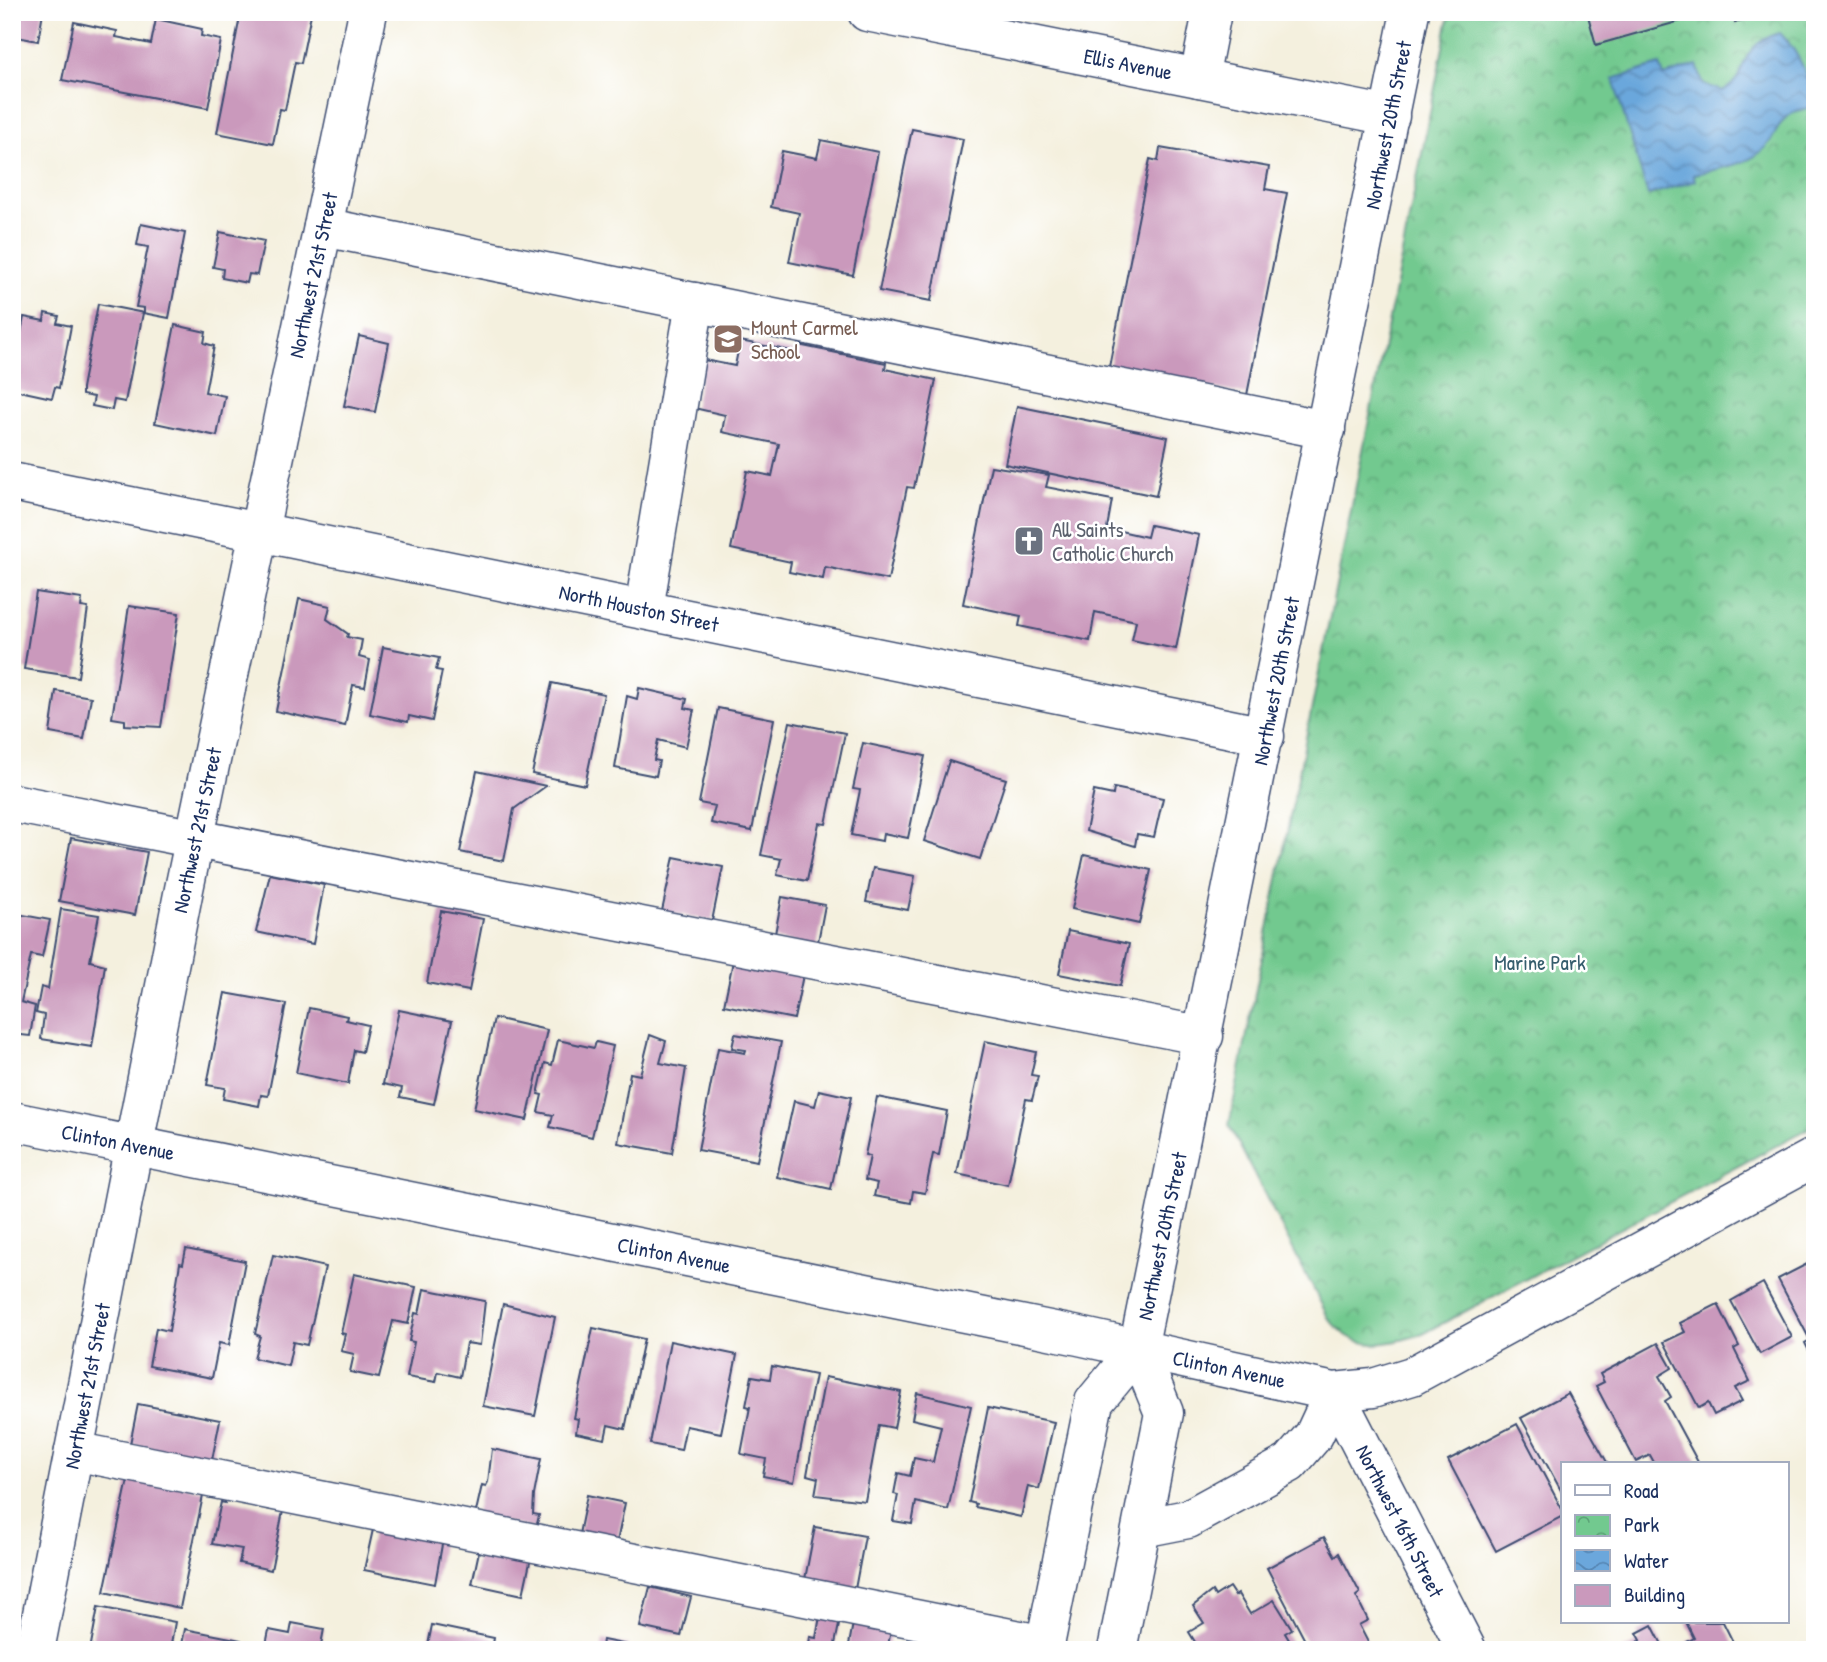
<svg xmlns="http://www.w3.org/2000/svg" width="1827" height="1662" font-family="'Patrick Hand',sans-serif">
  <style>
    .park { fill: url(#park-crowns); stroke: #467c76; stroke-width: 2 }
    .water { fill: url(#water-waves); stroke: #436b9d; stroke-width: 2 }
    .building { fill: #ca99bc }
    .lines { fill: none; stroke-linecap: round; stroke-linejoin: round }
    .minor-casing { stroke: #3c4c71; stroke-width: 41 }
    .minor { stroke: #fff; stroke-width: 38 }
    .labels { text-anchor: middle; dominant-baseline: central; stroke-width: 5; stroke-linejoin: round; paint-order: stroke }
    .street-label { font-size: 21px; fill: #1b2f5e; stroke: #fff }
    .education-label { font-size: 21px; fill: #785e54; stroke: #fff; text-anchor: start }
    .worship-label { font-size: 21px; fill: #5b616d; stroke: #fff; text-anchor: start }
    .park-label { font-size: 21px; fill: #355d6d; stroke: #fff }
  </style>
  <defs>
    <pattern id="park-crowns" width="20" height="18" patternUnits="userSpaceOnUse" patternTransform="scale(1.75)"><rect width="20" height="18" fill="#72c98f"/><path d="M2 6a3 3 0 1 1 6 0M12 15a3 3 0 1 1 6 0" fill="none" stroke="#5da478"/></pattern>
    <pattern id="water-waves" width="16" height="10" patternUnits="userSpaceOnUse" patternTransform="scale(1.75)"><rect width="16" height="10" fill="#6ba7dc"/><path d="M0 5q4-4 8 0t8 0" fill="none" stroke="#5788b6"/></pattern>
  </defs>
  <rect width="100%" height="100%" fill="#fff"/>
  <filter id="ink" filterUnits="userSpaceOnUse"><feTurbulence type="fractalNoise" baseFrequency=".0143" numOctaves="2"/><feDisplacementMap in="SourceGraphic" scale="14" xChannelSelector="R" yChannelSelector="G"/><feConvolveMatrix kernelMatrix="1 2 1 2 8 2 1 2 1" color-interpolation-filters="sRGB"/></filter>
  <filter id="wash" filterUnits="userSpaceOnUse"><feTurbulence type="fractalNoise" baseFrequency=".00686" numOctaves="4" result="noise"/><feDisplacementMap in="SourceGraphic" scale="28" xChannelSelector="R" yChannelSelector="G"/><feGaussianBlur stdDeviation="1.57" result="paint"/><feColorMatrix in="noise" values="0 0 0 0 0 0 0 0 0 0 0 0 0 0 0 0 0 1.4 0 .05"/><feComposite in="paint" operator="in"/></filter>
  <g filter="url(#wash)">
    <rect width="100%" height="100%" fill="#f4f0de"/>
    <path class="park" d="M1450 12H1815V1125L1423 1334C1384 1345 1357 1354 1329 1319L1229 1125Z"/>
    <path class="water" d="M1780 33C1802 55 1808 78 1815 107 1771 112 1785 133 1758 154 1742 166 1712 169 1693 175L1695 181 1648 195 1613 79 1660 65 1664 76 1697 65 1703 84 1722 91C1751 79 1733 46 1780 33Z"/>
    <g id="blocks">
      <g class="building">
        <path d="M12 12H43L38 41 12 36Z"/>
        <path d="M241 12 311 14 301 63 295 62 285 110 280 109 273 144 217 133Z"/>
        <path d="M1587 12H1709V13L1596 45Z"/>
        <path d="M1732 12H1766V13L1735 22Z"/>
        <path d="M156 19 202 29 201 36 221 40 208 108 62 80 74 22 117 31 116 37 151 44Z"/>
        <path d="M912 129 963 139 931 301 879 291Z"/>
        <path d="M821 140 878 152 853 275 789 262 799 213 771 207 782 151 817 158Z"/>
        <path d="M1160 148 1269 167 1265 189 1287 193 1247 395 1109 367 1150 159 1158 161Z"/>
        <path d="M141 224 185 233 169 318 143 313 125 402 114 400 112 410 92 406 94 397 82 395V388L98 304 144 313V308L136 307 148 247 137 245Z"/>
        <path d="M220 232 264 241 257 275 249 274 247 283 222 278 223 269 213 267Z"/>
        <path d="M45 313 59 316 57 323 71 326 59 388 55 387 52 398 15 390 17 381 12 380 24 317 44 321Z"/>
        <path d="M175 325 206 332 204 343 214 346 205 392 225 396 217 436 155 423Z"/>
        <path d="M359 336 389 343 375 412 344 406Z"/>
        <path d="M740 341 797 352 798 345 886 363 885 369 936 380 914 488 907 487 888 580 825 567 823 579 789 572 791 562 731 549 747 471 772 476 779 444 722 432 725 415 694 408 704 360 735 366Z"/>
        <path d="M1017 406 1168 437 1156 496 1005 464Z"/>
        <path d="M991 466 1049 475 1046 487 1112 500 1107 528 1147 537 1150 525 1199 535 1176 649 1132 640 1136 621 1095 612 1090 641 1019 626 1021 616 963 604Z"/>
        <path d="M36 592 82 599 81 607 88 608 78 677 24 669Z"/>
        <path d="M299 599 330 606 327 619 348 634 347 637 362 640 359 657 370 660 365 687 353 685 345 726 276 711Z"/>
        <path d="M129 606 179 613 161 727 125 725V720L112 718Z"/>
        <path d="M383 647 439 658 436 670 442 671 432 721 409 716 408 722 370 714Z"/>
        <path d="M552 683 604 694 585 785 532 774Z"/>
        <path d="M639 688 687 699 685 708 694 710 686 747 658 740 654 760 659 761 656 776 615 768 627 696 637 699Z"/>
        <path d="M56 691 91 697 84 739 50 733Z"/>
        <path d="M718 708 774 719 752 831 711 823 715 806 699 803Z"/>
        <path d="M790 722 845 733 826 824 819 823 807 881 777 875 781 859 761 855Z"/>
        <path d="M863 743 925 756 908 838 883 833 882 841 851 835 860 790 853 789Z"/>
        <path d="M949 761 1006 779 980 859 924 841Z"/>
        <path d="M477 771 546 786 514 809 504 861 460 852Z"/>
        <path d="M1114 788 1163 798 1154 837 1137 834 1135 846 1086 831 1094 791 1113 795Z"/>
        <path d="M71 838 147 852 135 915 59 901Z"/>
        <path d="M1084 855 1151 870 1139 924 1072 909Z"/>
        <path d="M674 857 723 867 712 921 662 911Z"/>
        <path d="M873 868 915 876 908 910 866 902Z"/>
        <path d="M270 874 324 885 313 944 256 932Z"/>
        <path d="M782 897 825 905 817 947 774 939Z"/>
        <path d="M61 909 99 915 90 961 105 965 92 1047 41 1039 44 1015 36 1013 41 987 48 989Z"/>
        <path d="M441 911 483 919 469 991 427 983Z"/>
        <path d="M12 913 50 920 42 957 31 955 21 1002 35 1006 30 1036 12 1034Z"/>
        <path d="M1068 931 1129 944 1120 986 1059 974Z"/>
        <path d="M733 961 803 975 794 1019 724 1005Z"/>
        <path d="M225 993 286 1004 268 1096 261 1095 259 1106 223 1099 225 1088 207 1085Z"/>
        <path d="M309 1008 347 1016 346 1020 368 1025 362 1052 354 1050 348 1084 296 1073Z"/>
        <path d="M399 1010 452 1021 434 1104 400 1097 402 1088 383 1084Z"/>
        <path d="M494 1018 547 1030 527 1120 474 1109Z"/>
        <path d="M735 1034 781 1042 757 1161 698 1150 718 1048 745 1053 746 1050 732 1048Z"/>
        <path d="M650 1035 666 1041 660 1063 686 1068 672 1153 618 1143 630 1073 640 1075Z"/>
        <path d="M558 1040 594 1048 596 1042 613 1046 592 1137 550 1127 553 1115 538 1112 542 1095 538 1094 545 1063 552 1065Z"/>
        <path d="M985 1041 1036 1052 1031 1075 1038 1076 1032 1100 1026 1099 1008 1185 957 1174Z"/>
        <path d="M819 1090 851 1097 831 1189 777 1177 794 1101 815 1106Z"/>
        <path d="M877 1097 947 1111 939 1155 933 1154 925 1193 913 1191 911 1203 874 1196 877 1183 865 1180 870 1156 865 1155Z"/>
        <path d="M186 1249 245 1261 229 1345 219 1343 212 1378 149 1366 156 1328 169 1331 180 1263 183 1264Z"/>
        <path d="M273 1255 325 1267 307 1345 293 1342 288 1366 254 1358 260 1336 255 1334Z"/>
        <path d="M1815 1260V1363L1805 1343 1810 1340 1778 1279Z"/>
        <path d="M354 1274 416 1287 408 1324 393 1321 379 1378 350 1372 354 1354 341 1351 345 1334 341 1333Z"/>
        <path d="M1763 1283 1792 1337 1760 1354 1731 1301Z"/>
        <path d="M424 1289 485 1301 480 1345 466 1343 460 1377 438 1372 436 1382 407 1377 414 1342 409 1341 415 1313 419 1314Z"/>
        <path d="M503 1304 555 1317 535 1416 483 1406Z"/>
        <path d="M1718 1304 1739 1346 1734 1349 1750 1381 1735 1388 1742 1401 1714 1415 1708 1403 1699 1408 1664 1342 1685 1332 1680 1323Z"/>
        <path d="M593 1328 644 1339 625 1429 608 1425 605 1439 576 1433 578 1419 574 1418Z"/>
        <path d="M670 1341 737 1355 721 1433 686 1426 681 1450 650 1444Z"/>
        <path d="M1658 1343 1672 1368 1659 1376 1671 1397 1665 1401 1699 1464H1655L1650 1455 1636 1462 1596 1386 1604 1382 1600 1374Z"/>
        <path d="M772 1366 815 1375 794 1482 763 1476 766 1459 741 1454 750 1407 746 1406 752 1376 770 1379Z"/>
        <path d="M825 1377 901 1392 894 1428 879 1425 865 1501 815 1495 818 1478 807 1475Z"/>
        <path d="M917 1393 971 1406 948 1510 916 1502 912 1524 893 1521 898 1495 894 1494 898 1473 910 1476 914 1458 933 1462 941 1426 912 1419Z"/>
        <path d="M1568 1393 1608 1464H1563V1494L1521 1418Z"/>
        <path d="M138 1404 220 1420 212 1460 130 1444Z"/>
        <path d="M988 1408 1054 1422 1039 1489 1028 1486 1021 1517 975 1507 976 1504 969 1502Z"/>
        <path d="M1517 1424 1563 1511V1516L1496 1551 1448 1460Z"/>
        <path d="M492 1449 541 1459 534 1495 533 1514 539 1515 536 1529 475 1516 482 1485 486 1486 488 1482Z"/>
        <path d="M129 1475 204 1491 180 1608 104 1592Z"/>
        <path d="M587 1495 625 1503 617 1542 579 1534Z"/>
        <path d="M226 1499 283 1511 271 1570 239 1563 242 1549 212 1544 221 1502 225 1503Z"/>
        <path d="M374 1525 443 1539 435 1584 364 1570Z"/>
        <path d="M815 1527 865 1536 855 1589 805 1579Z"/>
        <path d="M1324 1537 1335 1556 1339 1553 1360 1593 1356 1596 1368 1620 1359 1625 1372 1650H1310L1267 1568Z"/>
        <path d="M481 1542 532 1553 523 1595 472 1584Z"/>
        <path d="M650 1587 691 1597 681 1636 640 1627Z"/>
        <path d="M1229 1587 1235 1596 1238 1594 1250 1614 1274 1600 1292 1629 1285 1633 1295 1650H1200L1189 1632 1204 1623 1193 1606 1212 1591 1215 1596Z"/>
        <path d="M98 1607 175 1622 170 1650H90Z"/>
        <path d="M821 1611 841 1615 835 1644 832 1650H808L810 1637 816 1638Z"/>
        <path d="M854 1618 892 1626 887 1650H848Z"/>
        <path d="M1686 1622H1723L1737 1650H1690L1687 1642 1694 1638Z"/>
        <path d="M292 1623 324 1629 320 1650H265L269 1630 290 1634Z"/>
        <path d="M432 1625 494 1638 492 1650H427Z"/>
        <path d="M1652 1625 1665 1650H1623L1641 1640 1637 1633Z"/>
        <path d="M185 1629 241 1640 239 1650H181Z"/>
        <path d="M938 1636 996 1650H935Z"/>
        <path d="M603 1640 628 1645 627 1650H601Z"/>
      </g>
    </g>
  </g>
  <g filter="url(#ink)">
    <use href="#blocks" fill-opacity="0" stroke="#3c4c71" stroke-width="2"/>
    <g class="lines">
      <g class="minor-casing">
        <g id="minor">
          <path d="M867 12 1390 116"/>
          <path d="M1199 78 1212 12"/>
          <path d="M323 227 1326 430"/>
          <path d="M12 482 1265 736"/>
          <path d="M644 609 695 302"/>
          <path d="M12 803 1204 1036"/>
          <path d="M12 1121 1079 1336 1334 1392 1373 1388 1412 1376 1815 1157"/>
          <path d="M1334 1392 1467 1650"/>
          <path d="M74 1451 1045 1645"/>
          <path d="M1142 1528 1188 1519 1290 1463 1314 1435 1334 1392"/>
          <path d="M35 1650 184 889 368 12"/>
          <path d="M1044 1650 1094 1402 1138 1349 1410 12"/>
          <path d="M1117 1650 1164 1413 1138 1349"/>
        </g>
      </g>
      <use href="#minor" class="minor"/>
    </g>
  </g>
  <defs>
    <g id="school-square" transform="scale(1.575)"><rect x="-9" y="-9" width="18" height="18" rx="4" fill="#8d6e63" stroke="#fff"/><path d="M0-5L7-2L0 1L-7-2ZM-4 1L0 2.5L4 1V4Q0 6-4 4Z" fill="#fff"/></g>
    <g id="church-square" transform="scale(1.575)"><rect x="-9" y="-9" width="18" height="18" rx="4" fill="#6b7280" stroke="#fff"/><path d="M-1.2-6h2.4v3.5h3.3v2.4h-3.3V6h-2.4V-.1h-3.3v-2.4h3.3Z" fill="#fff"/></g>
  </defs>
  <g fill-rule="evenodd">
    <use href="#school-square" x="728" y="339"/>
    <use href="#church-square" x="1029" y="541"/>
  </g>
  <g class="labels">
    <g class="street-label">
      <text transform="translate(1128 64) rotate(11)">Ellis Avenue</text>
      <text transform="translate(1388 125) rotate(-79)">Northwest 20th Street</text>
      <text transform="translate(313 275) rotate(-78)">Northwest 21st Street</text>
      <text transform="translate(639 608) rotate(12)">North Houston Street</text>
      <text transform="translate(1276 681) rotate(-79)">Northwest 20th Street</text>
      <text transform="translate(197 830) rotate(-78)">Northwest 21st Street</text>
      <text transform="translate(118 1142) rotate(11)">Clinton Avenue</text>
      <text transform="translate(1162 1236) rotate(-78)">Northwest 20th Street</text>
      <text transform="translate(674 1255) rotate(11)">Clinton Avenue</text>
      <text transform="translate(1229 1369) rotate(12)">Clinton Avenue</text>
      <text transform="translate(87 1386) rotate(-79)">Northwest 21st Street</text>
      <text transform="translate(1400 1521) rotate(63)">Northwest 16th Street</text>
    </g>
    <g class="education-label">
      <text x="751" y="327">Mount Carmel<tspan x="751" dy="24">School</tspan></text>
    </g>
    <g class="worship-label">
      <text x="1052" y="529">All Saints<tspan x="1052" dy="24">Catholic Church</tspan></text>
    </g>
    <g class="park-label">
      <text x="1540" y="962">Marine Park</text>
    </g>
  </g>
  <rect width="1827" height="1662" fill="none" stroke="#fff" stroke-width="42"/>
  <rect x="1561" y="1462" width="228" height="161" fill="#ffffff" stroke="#a4acbf" stroke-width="2"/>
  <rect x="1575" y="1485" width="35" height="10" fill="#ffffff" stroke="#a4acbf" stroke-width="2"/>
  <text x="1624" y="1498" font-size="21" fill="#1b2f5e">Road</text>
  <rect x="1575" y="1515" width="35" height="21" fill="url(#park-crowns)" stroke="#a4acbf" stroke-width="2"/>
  <text x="1624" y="1532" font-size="21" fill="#1b2f5e">Park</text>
  <rect x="1575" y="1550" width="35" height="21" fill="url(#water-waves)" stroke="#a4acbf" stroke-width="2"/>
  <text x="1624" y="1568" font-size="21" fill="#1b2f5e">Water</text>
  <rect x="1575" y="1585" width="35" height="21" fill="#ca99bc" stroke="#a4acbf" stroke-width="2"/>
  <text x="1624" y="1602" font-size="21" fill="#1b2f5e">Building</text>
</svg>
